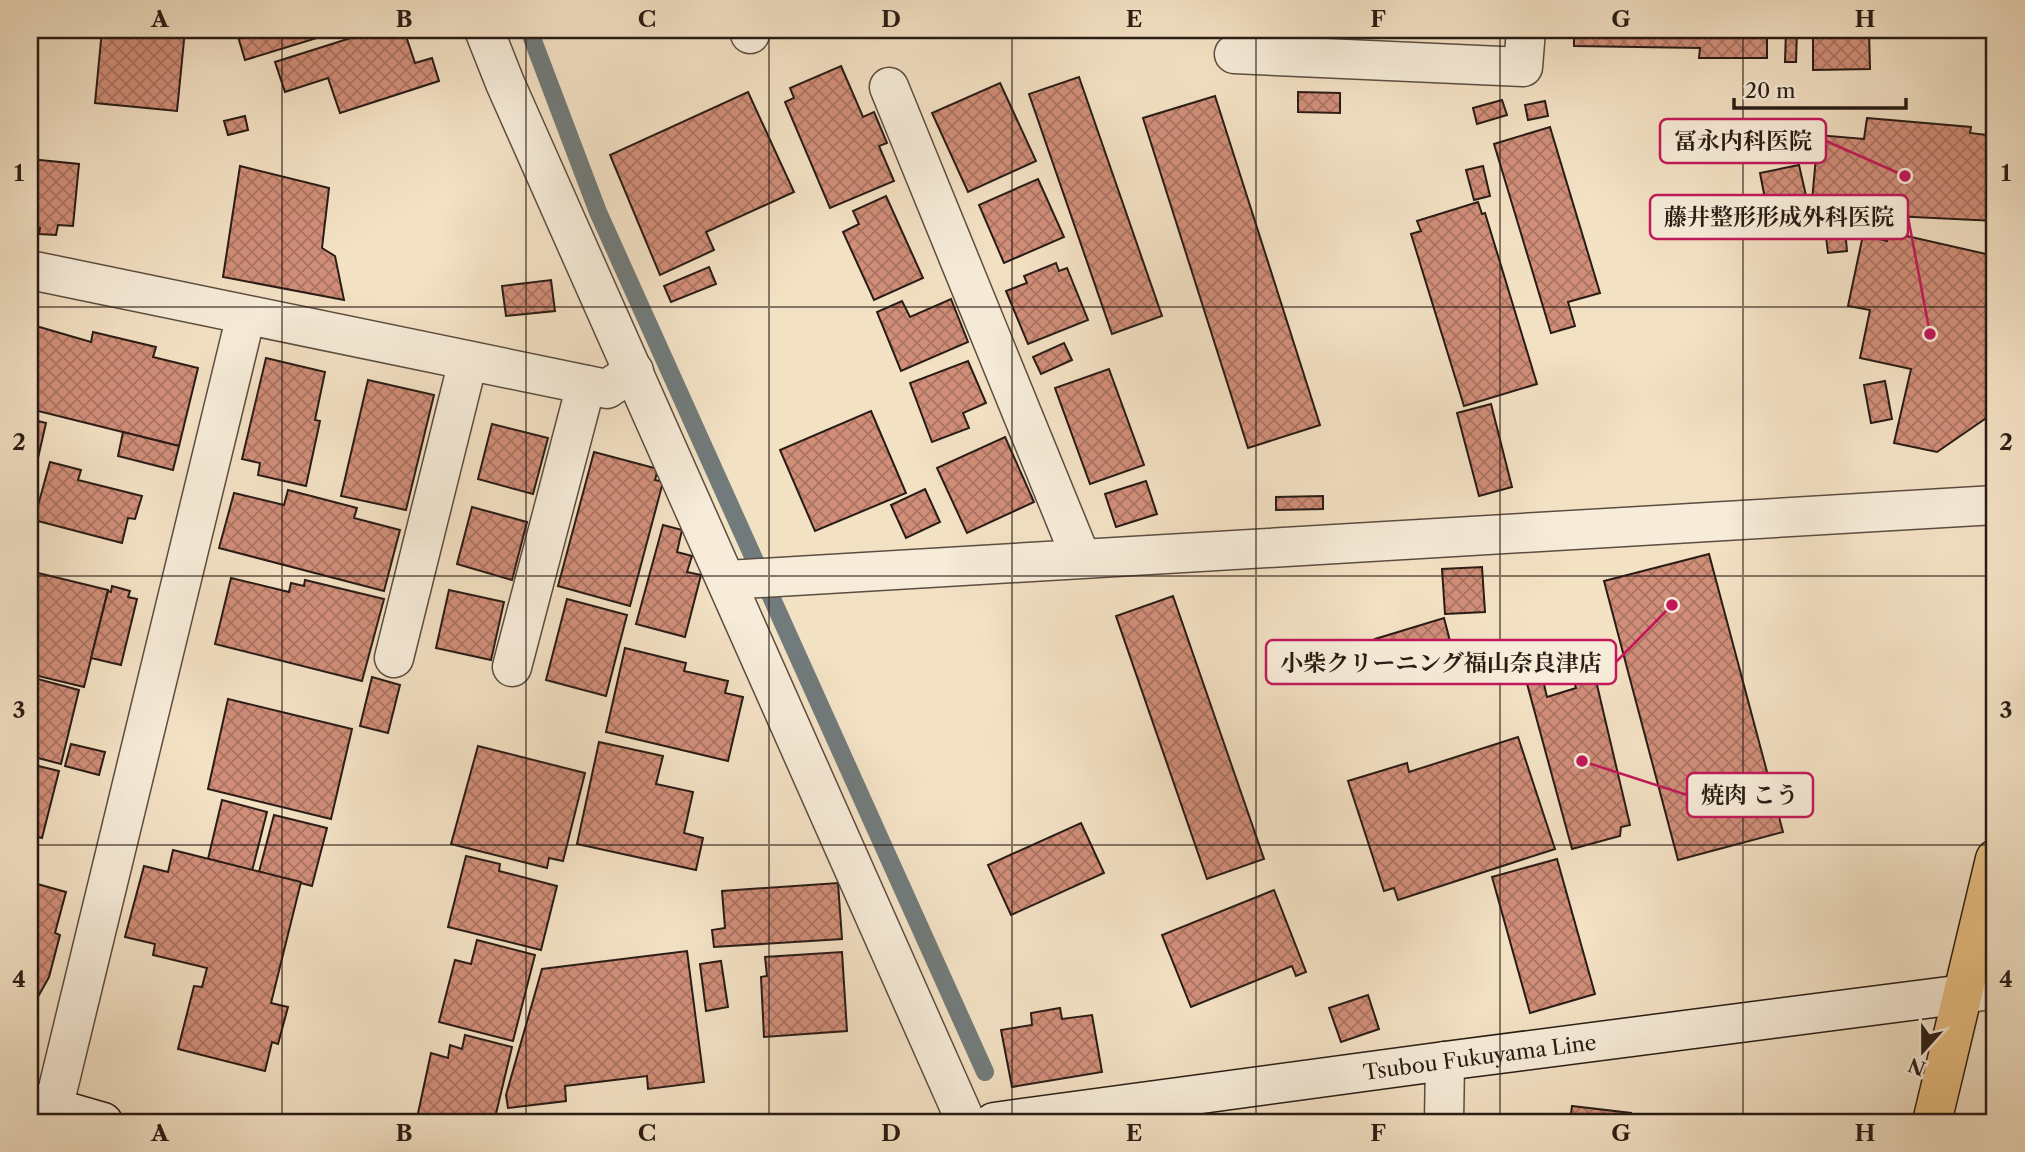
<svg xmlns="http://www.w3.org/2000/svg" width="2025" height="1152" font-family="'Libre Caslon Text','Noto Serif JP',serif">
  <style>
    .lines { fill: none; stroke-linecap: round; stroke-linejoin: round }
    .stream { stroke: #717b7b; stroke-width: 18 }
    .building { fill: url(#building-cross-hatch); stroke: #291c15; stroke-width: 2 }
    .minor-casing { stroke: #5c4d41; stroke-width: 41 }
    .secondary-casing { stroke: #291c15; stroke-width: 41 }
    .trunk-casing { stroke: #291c15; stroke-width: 41 }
    .minor { stroke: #f7ecd9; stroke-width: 38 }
    .secondary { stroke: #f7ecd9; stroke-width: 38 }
    .trunk { stroke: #eac082; stroke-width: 38 }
    .grid { fill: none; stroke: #291c15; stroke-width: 2; stroke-opacity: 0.55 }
    .labels { text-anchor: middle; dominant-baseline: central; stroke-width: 6; stroke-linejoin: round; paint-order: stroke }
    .street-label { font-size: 21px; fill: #291c15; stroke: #f7ecd9 }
    .leader { fill: none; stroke: #c2185b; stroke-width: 2.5 }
    .callout-dot { fill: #c2185b; stroke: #f7ecd9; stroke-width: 2.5 }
    .callout { fill: #f7ecd9; stroke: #c2185b; stroke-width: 2.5 }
    .callout-label { font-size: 23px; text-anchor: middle; font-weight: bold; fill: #291c15 }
    .neatline { fill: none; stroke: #291c15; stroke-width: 2.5 }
    .grid-label { font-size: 23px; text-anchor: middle; font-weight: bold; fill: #291c15 }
  </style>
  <defs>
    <pattern id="building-cross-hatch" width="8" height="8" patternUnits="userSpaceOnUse" patternTransform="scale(1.75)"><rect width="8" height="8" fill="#d18e79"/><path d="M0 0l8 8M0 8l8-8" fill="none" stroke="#aa7362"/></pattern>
  </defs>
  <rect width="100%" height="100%" fill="#f3e1c4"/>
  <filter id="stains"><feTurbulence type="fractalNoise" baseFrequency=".00286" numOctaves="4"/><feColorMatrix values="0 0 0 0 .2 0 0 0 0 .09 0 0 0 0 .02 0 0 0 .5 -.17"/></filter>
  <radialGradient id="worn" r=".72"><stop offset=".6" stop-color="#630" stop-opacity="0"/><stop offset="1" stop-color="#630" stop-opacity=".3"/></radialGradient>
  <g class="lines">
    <path class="stream" d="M529 30 598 212 985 1072"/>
  </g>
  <g class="building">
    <path d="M102 30H185L177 111 95 103Z"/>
    <path d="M236 30H343L245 60Z"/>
    <path d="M376 30H404L415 63 432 58 439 81 340 113 328 78 285 92 275 62Z"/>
    <path d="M1574 30H1767V58H1699L1700 48 1574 46Z"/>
    <path d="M1786 30H1797L1796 62H1785Z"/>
    <path d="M1813 30H1869L1870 69 1813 70Z"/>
    <path d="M841 66 863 117 874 112 887 143 879 146 894 181 830 208 785 102 794 98 790 88Z"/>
    <path d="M1079 77 1162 316 1112 334 1029 94Z"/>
    <path d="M1000 83 1036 161 968 192 932 113Z"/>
    <path d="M748 92 794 192 706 232 714 250 660 275 610 155Z"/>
    <path d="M1298 92 1340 93V113L1298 112Z"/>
    <path d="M1215 96 1320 425 1248 448 1143 118Z"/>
    <path d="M1502 100 1507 115 1477 124 1473 108Z"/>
    <path d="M1545 101 1548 116 1528 120 1525 105Z"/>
    <path d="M245 116 248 130 228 135 224 121Z"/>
    <path d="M1867 118 1971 127 1970 133 1995 136V221L1811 212 1818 135 1864 139Z"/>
    <path d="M1550 127 1600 293 1568 302 1575 326 1551 333 1494 144Z"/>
    <path d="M30 159 79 164 73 226 58 225 56 235 39 234 40 228 30 227Z"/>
    <path d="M1799 165 1807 200 1767 209 1760 173Z"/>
    <path d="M240 166 329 188 322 248 335 256 344 300 223 277Z"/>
    <path d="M1483 166 1490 196 1474 200 1466 170Z"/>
    <path d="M1038 179 1064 237 1004 263 979 205Z"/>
    <path d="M886 196 923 278 874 300 843 232 859 224 853 211Z"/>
    <path d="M1478 202 1482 214 1485 213 1537 384 1464 406 1411 234 1421 231 1417 221Z"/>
    <path d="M1844 219 1847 251 1828 253 1824 221Z"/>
    <path d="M1889 232 1995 256V412L1937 452 1894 443 1911 369 1860 358 1870 310 1848 306 1863 235 1887 241Z"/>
    <path d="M1056 263 1059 271 1067 268 1088 320 1028 344 1006 291 1027 283 1024 276Z"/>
    <path d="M709 267 716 284 671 302 664 286Z"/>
    <path d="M551 280 555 311 506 316 502 286Z"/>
    <path d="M951 299 968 342 901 371 877 312 902 301 910 317Z"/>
    <path d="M36 326 91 342 93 332 156 347 153 357 198 368 179 446 30 409V351Z"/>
    <path d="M1064 343 1072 360 1041 374 1033 357Z"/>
    <path d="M266 358 325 372 315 420 320 421 306 486 258 475 260 463 242 459Z"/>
    <path d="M968 361 986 403 963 413 969 428 932 442 910 383Z"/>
    <path d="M1109 369 1144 465 1090 484 1055 388Z"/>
    <path d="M368 380 434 395 406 510 341 496Z"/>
    <path d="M1885 381 1892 419 1871 423 1864 385Z"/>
    <path d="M1491 404 1512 487 1479 496 1457 413Z"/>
    <path d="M871 411 906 493 815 531 780 450Z"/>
    <path d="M30 419 46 423 30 493Z"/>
    <path d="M492 424 548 438 533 494 478 479Z"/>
    <path d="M123 432 179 446 173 470 118 456Z"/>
    <path d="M1005 437 1034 502 967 533 937 468Z"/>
    <path d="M594 452 658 469 655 480 663 482 630 606 558 586Z"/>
    <path d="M50 462 81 470 78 480 142 496 135 519 128 518 122 543 34 520Z"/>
    <path d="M1146 481 1157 514 1116 527 1105 494Z"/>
    <path d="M925 489 940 522 906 538 891 505Z"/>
    <path d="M288 490 357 508 354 518 400 530 384 591 219 548 234 493 284 505Z"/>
    <path d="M1323 496V509L1276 510V497Z"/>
    <path d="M472 507 527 522 512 580 457 564Z"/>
    <path d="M663 525 682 530 677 552 692 556 687 572 701 575 685 637 636 624Z"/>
    <path d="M1709 554 1783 832 1678 860 1604 581Z"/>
    <path d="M1482 567 1485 612 1445 614 1442 569Z"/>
    <path d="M30 571 108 590 84 687 30 674Z"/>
    <path d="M231 578 289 592 291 583 304 586 305 580 384 599 362 681 215 644Z"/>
    <path d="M112 586 130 591 128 597 137 599 121 665 91 658 108 591 111 592Z"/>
    <path d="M449 590 504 602 491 660 436 648Z"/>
    <path d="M1173 596 1264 859 1207 879 1116 616Z"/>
    <path d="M567 599 627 615 606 696 546 680Z"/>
    <path d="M1444 618 1455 660 1386 680 1375 639Z"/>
    <path d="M625 648 686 663 684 671 728 681 725 693 743 697 728 761 606 732Z"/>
    <path d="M1570 668 1587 672 1597 685 1630 825 1621 827 1620 836 1572 849 1526 680 1542 676 1547 697 1576 688Z"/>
    <path d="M30 677 79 690 61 764 30 756Z"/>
    <path d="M372 677 400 685 388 733 360 726Z"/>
    <path d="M228 699 352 729 331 819 208 789Z"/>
    <path d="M1518 737 1555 849 1398 900 1394 888 1384 891 1348 781 1407 763 1409 772Z"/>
    <path d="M599 742 663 756 656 784 693 792 684 833 703 838 696 870 577 844Z"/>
    <path d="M71 744 105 752 99 775 65 766Z"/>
    <path d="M478 746 585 773 563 861 549 858 547 868 451 844Z"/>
    <path d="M30 764 59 771 42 838 30 835Z"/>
    <path d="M222 800 267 812 252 871 208 859Z"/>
    <path d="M274 815 327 828 312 886 259 872Z"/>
    <path d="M1081 823 1104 873 1011 915 988 865Z"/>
    <path d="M173 850 301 882 271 1003 288 1007 278 1044 272 1042 265 1071 178 1049 194 986 202 987 207 968 153 955 155 944 125 937 144 866 168 872Z"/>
    <path d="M466 856 500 864 499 871 557 886 541 950 448 927Z"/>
    <path d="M1557 859 1595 994 1530 1013 1492 877Z"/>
    <path d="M30 882 66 892 55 933 60 935 49 977 39 995 30 991Z"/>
    <path d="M838 883 842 939 714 947 712 930 725 928 722 891Z"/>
    <path d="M1274 890 1306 972 1296 976 1292 966 1191 1007 1162 935Z"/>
    <path d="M477 940 535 955 513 1041 439 1022 455 960 471 964Z"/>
    <path d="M687 951 704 1082 648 1089 647 1076 565 1086 566 1101 508 1108 506 1095 542 969Z"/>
    <path d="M842 952 847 1031 764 1037 761 977 767 976 765 957Z"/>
    <path d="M721 961 728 1007 706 1011 700 964Z"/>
    <path d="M1368 995 1379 1029 1341 1042 1329 1008Z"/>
    <path d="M1060 1008 1062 1019 1092 1015 1102 1072 1012 1087 1001 1030 1032 1025 1031 1013Z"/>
    <path d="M465 1035 512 1047 494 1122H437L417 1118 431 1053 448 1058 450 1045 462 1049Z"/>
    <path d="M1572 1106 1631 1113 1630 1122H1636H1566V1120L1570 1121Z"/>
  </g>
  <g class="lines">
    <g class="minor-casing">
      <g id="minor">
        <path d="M484 30 505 83 966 1122"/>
        <path d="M750 34V30"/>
        <path d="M1234 54 1523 67 1526 30"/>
        <path d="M889 87 1081 558"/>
        <path d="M30 270 607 389 634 371"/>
        <path d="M727 580 1995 505"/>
        <path d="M394 658 468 361"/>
        <path d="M512 667 586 385"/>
        <path d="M1964 994 1995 989"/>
        <path d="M53 1109 246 315"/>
        <path d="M1444 1122 1445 1061"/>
      </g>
    </g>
    <g class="secondary-casing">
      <g id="secondary">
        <path d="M30 1101 103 1122"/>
        <path id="s1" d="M994 1122 1445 1061 1964 994"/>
      </g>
    </g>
    <g class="trunk-casing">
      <path id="trunk" d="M1932 1122 1995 859"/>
    </g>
    <use href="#minor" class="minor"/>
    <use href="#secondary" class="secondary"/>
    <use href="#trunk" class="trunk"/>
  </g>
  <path class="grid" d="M282 30V1122M526 30V1122M769 30V1122M1012 30V1122M1256 30V1122M1500 30V1122M1743 30V1122M30 307H1995M30 576H1995M30 845H1995"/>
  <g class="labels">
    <g class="street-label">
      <text stroke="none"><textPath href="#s1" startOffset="490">Tsubou Fukuyama Line</textPath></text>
    </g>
  </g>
  <path class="leader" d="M1905 176L1826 141M1930 334L1908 217M1672 605L1616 662M1582 761L1687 795"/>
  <g class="callout-dot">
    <circle cx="1905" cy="176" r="7"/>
    <circle cx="1930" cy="334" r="7"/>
    <circle cx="1672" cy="605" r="7"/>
    <circle cx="1582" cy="761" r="7"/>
  </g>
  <g class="callout">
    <rect x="1660" y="119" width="166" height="44" rx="7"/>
    <rect x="1650" y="195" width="258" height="44" rx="7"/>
    <rect x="1266" y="640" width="350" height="44" rx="7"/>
    <rect x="1687" y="773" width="126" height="44" rx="7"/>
  </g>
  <g class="callout-label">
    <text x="1743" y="149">冨永内科医院</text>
    <text x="1779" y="225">藤井整形形成外科医院</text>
    <text x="1441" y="671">小柴クリーニング福山奈良津店</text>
    <text x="1750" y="803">焼肉 こう</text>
  </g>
  <rect width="2025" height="1152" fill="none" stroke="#f3e1c4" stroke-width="77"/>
  <g transform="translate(1923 1051) rotate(201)" stroke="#f7ecd9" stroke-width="5" paint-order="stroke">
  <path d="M0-5L12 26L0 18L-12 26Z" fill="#291c15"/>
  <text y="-10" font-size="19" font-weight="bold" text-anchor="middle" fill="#291c15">N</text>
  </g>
  <path d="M1734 98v10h172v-10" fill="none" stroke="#291c15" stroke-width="3.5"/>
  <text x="1745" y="98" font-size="21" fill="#291c15" stroke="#f7ecd9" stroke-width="5" paint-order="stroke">20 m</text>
  <rect x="38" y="38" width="1948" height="1076" class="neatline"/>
  <g class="grid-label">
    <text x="160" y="27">A</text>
    <text x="404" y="27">B</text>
    <text x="647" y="27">C</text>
    <text x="891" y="27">D</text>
    <text x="1134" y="27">E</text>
    <text x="1378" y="27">F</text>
    <text x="1621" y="27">G</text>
    <text x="1865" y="27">H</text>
    <text x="19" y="181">1</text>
    <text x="2006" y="181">1</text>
    <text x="19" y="450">2</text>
    <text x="2006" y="450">2</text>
    <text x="19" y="718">3</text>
    <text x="2006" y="718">3</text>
    <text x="19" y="987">4</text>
    <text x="2006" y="987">4</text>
    <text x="160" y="1141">A</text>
    <text x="404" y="1141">B</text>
    <text x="647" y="1141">C</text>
    <text x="891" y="1141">D</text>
    <text x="1134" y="1141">E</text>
    <text x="1378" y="1141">F</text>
    <text x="1621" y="1141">G</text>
    <text x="1865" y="1141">H</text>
  </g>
  <rect width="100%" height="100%" filter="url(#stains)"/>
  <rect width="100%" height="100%" fill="url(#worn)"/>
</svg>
